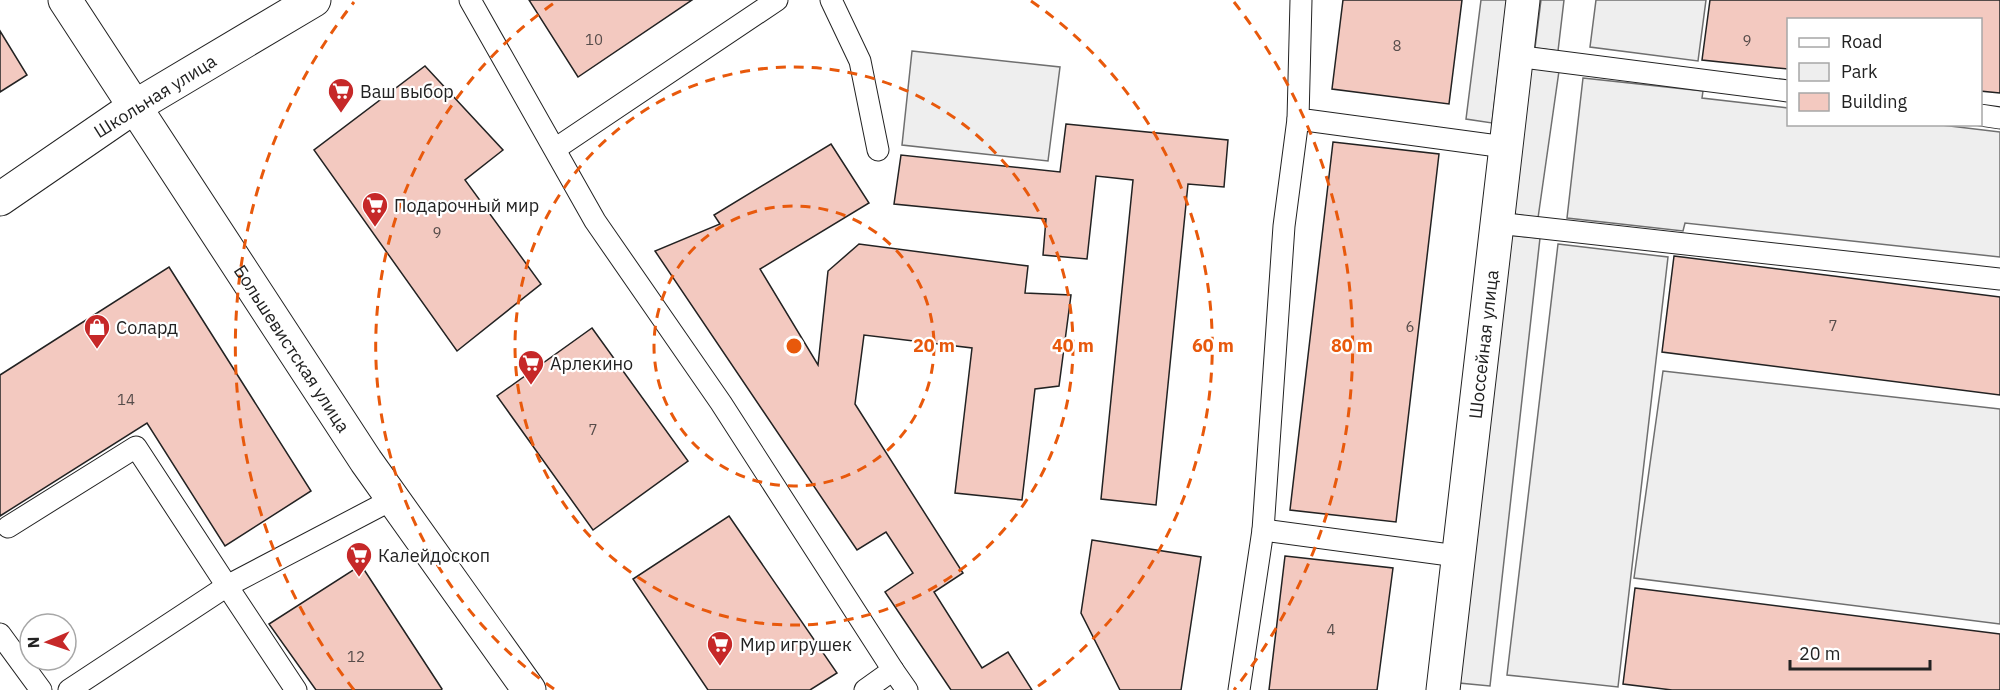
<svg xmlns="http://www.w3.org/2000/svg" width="2000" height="690" font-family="'IBM Plex Sans',sans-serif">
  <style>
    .green { fill: #eee; stroke: #6f6f6f; stroke-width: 1.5 }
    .building { fill: #f3c9c0; stroke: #222; stroke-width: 1.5 }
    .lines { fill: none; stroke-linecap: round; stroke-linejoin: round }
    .lane-casing { stroke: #222; stroke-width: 23 }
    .street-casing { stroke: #222; stroke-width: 35 }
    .secondary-casing { stroke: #222; stroke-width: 35 }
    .lane { stroke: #fff; stroke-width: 21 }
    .street { stroke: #fff; stroke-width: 33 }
    .secondary { stroke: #fff; stroke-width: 33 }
    .ring { fill: none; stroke: #e8590c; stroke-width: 3; stroke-dasharray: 10 8 }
    .labels { text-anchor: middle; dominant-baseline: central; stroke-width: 4.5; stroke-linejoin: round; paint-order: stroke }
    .number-label { font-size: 15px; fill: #564c4a }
    .poi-label { font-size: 18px; fill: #222; stroke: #fff; text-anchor: start }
    .street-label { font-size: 18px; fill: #222; stroke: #fff }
    .centre { fill: #e8590c; stroke: #fff; stroke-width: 3 }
    .ring-label { font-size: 18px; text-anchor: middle; font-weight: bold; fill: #e8590c; stroke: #fff; stroke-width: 4.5; stroke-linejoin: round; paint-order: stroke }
  </style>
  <rect width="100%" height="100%" fill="#fff"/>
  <g class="green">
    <path d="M1481 0H1507L1492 123 1466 119Z"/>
    <path d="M1541 0H1564L1558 51 1535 48Z"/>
    <path d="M1596 0H1706L1698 61 1590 47Z"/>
    <path d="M912 51 1060 67 1048 161 902 145Z"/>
    <path d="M1531 67 1559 71 1538 218 1514 214Z"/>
    <path d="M1583 78 1703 91 1702 98 1788 108V124H1933L2000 132V257L1685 223 1683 231 1567 218Z"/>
    <path d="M1509 235 1540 238 1490 686 1459 683Z"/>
    <path d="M1558 244 1668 257 1618 687 1507 675Z"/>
    <path d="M1663 371 2000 409V624L1634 578Z"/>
  </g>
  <g class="building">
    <path d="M529 0H692L578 77Z"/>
    <path d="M1343 0H1462L1449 104 1332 89Z"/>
    <path d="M1710 0H2000V93L1980 91V20H1788V69L1702 60Z"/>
    <path d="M0 31 27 75 0 92Z"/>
    <path d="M425 66 503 150 465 180 541 284 457 351 314 150Z"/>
    <path d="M1066 124 1228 140 1224 187 1188 184 1156 505 1101 499 1133 180 1096 176 1087 259 1043 255 1046 219 894 204 901 155 1060 172Z"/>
    <path d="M1333 142 1439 154 1396 522 1290 510Z"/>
    <path d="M831 144 869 203 760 269 818 365 828 271 859 244 1028 266 1025 293 1071 295 1059 386 1035 389 1022 500 955 493 972 348 864 335 855 404 963 573 934 592 982 668 1008 652 1032 690H951L885 592 913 573 886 532 857 550 655 251 720 224 714 215Z"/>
    <path d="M1674 256 2000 297V395L1662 352Z"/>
    <path d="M169 267 311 491 225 546 147 423 0 516V375Z"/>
    <path d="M592 328 688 461 593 530 497 396Z"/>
    <path d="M729 516 837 673 810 690H708L633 579Z"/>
    <path d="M1092 540 1201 557 1181 690H1120L1081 613Z"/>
    <path d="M1285 556 1393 568 1377 690H1269Z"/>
    <path d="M361 565 442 689 441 690H316L269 624Z"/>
    <path d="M1635 588 2000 634V690H1672L1623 684Z"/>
  </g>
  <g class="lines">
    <g class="lane-casing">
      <g id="lane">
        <path d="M470 0 595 221 721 403 893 670"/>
        <path d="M831 0 860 61 878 150"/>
        <path d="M1301 0 1298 119 1505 147"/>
        <path d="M1515 56 1788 91"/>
        <path d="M1980 115 2000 118"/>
        <path d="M555 149 777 0"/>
        <path d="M1497 223 2000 279"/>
        <path d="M8 527 136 447 227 586 393 499"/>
        <path d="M1263 530 1284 226 1298 119"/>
        <path d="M0 634 41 690"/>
        <path d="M69 690 227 586 296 690"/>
        <path d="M865 690 893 670 907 690"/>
        <path d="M1239 690 1263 530 1457 556"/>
      </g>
    </g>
    <g class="street-casing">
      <path id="street" d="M0 199 134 107"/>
    </g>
    <g class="secondary-casing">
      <g id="secondary">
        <path id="s1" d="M65 0 366 461 529 690"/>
        <path d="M134 107 314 0"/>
        <path id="s2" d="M1443 690 1523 0"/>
      </g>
    </g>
    <use href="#lane" class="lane"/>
    <use href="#street" class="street"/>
    <use href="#secondary" class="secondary"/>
  </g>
  <g class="ring">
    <circle cx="794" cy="346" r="140"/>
    <circle cx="794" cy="346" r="279"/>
    <path d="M554 689A419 419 0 0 1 557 1M1031 1A419 419 0 0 1 1034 689"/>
    <path d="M354 690A558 558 0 0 1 354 2M1234 2A558 558 0 0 1 1234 690"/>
  </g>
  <defs>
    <g id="supermarket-pin" transform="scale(1.35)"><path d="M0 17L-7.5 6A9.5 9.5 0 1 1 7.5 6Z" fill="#c62828" stroke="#fff"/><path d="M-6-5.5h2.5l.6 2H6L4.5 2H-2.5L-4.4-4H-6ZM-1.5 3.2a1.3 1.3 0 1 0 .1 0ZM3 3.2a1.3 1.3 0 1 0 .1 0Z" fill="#fff"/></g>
    <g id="shop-pin" transform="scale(1.35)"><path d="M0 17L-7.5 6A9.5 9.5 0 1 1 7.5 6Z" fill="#c62828" stroke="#fff"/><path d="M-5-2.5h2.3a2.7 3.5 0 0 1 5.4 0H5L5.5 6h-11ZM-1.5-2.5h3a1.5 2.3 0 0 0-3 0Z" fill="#fff"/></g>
  </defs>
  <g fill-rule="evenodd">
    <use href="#supermarket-pin" x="341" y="91"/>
    <use href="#supermarket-pin" x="375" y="205"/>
    <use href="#shop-pin" x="97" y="327"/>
    <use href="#supermarket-pin" x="531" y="363"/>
    <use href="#supermarket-pin" x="359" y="555"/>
    <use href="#supermarket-pin" x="720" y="644"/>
  </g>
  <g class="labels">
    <g class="number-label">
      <text x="594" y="39">10</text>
      <text x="1747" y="40">9</text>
      <text x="1397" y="45">8</text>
      <text x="437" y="232">9</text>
      <text x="1833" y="325">7</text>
      <text x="1410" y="326">6</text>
      <text x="126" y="399">14</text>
      <text x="593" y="429">7</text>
      <text x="1331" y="629">4</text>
      <text x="356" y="656">12</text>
    </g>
    <g class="poi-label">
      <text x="360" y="91">Ваш выбор</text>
      <text x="394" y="205">Подарочный мир</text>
      <text x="116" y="327">Солард</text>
      <text x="550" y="363">Арлекино</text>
      <text x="378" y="555">Калейдоскоп</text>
      <text x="740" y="644">Мир игрушек</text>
    </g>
    <g class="street-label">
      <text transform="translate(155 96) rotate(-32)">Школьная улица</text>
      <text stroke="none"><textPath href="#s2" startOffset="348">Шоссейная улица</textPath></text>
      <text stroke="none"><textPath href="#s1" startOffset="416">Большевистская улица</textPath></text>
    </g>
  </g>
  <circle cx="794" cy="346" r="9" class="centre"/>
  <g class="ring-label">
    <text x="934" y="352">20 m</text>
    <text x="1073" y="352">40 m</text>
    <text x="1213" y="352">60 m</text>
    <text x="1352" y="352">80 m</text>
  </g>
  <rect x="1787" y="18" width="195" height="108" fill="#ffffff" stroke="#a7a7a7" stroke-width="1.5"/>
  <rect x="1799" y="38" width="30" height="9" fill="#ffffff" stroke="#a7a7a7" stroke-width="1.5"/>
  <text x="1841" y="48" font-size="18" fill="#222222">Road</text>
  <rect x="1799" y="63" width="30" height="18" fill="#eeeeee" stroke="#a7a7a7" stroke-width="1.5"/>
  <text x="1841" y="78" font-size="18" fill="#222222">Park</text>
  <rect x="1799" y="93" width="30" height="18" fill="#f3c9c0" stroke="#a7a7a7" stroke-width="1.5"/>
  <text x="1841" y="108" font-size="18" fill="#222222">Building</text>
  <g transform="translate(48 642) rotate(268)"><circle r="28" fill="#ffffff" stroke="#a7a7a7" stroke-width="1.5"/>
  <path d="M0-4.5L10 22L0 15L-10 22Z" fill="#c62828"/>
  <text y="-9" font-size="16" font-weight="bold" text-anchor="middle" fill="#222222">N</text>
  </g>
  <path d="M1790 660v9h140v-9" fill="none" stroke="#222222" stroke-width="3"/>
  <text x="1799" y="660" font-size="18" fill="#222222" stroke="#ffffff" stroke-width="4.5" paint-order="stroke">20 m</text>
</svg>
